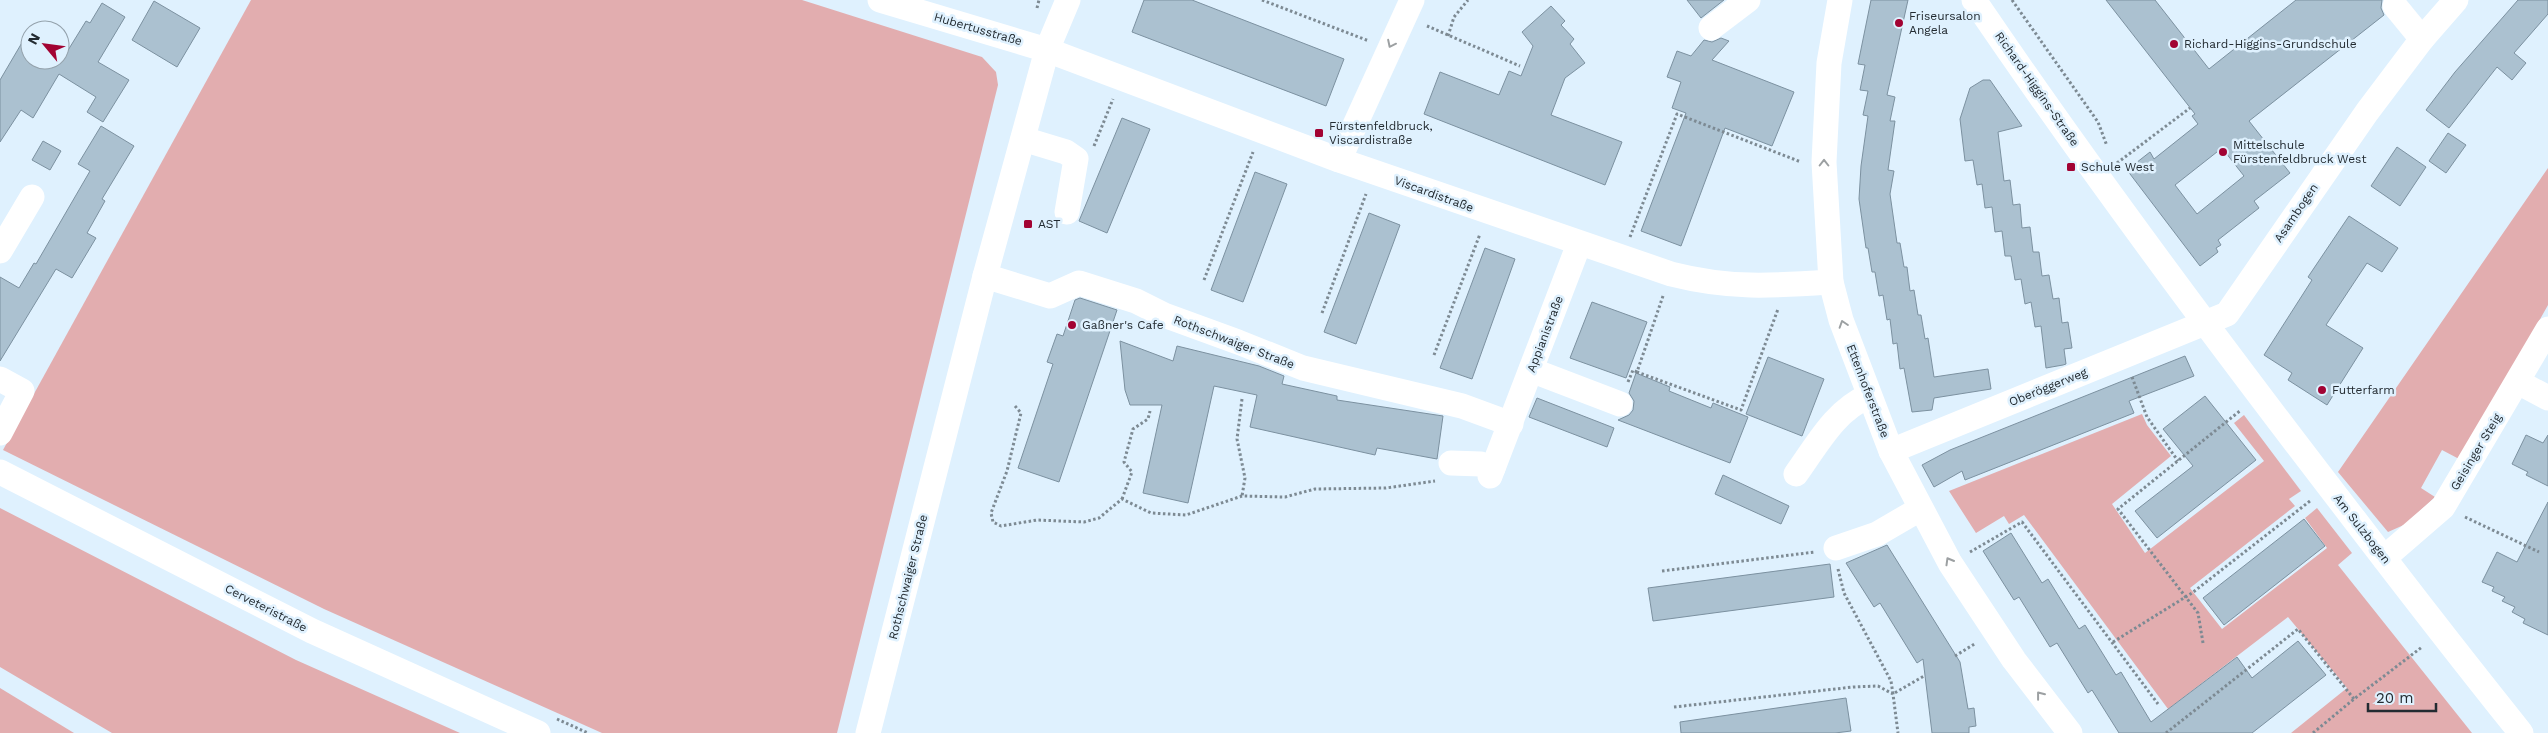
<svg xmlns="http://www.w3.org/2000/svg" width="2548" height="733" font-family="'Work Sans',sans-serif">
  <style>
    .green { fill: #e2adaf }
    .building { fill: #abc1d0; stroke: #7c91a0; fill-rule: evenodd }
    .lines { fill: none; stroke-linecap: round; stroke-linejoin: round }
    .path { stroke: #7d8a93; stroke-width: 3; stroke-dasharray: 2.5 2.5; stroke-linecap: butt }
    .minor { stroke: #fff; stroke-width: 25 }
    .oneway { stroke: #9ca0a2 }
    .poi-dot { fill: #a20333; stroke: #dff1fe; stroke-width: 2 }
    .labels { text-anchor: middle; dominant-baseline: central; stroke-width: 5; stroke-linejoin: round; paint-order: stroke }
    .poi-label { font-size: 12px; fill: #232b31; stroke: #dff1fe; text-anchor: start }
    .street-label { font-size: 12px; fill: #232b31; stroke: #dff1fe }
  </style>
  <rect width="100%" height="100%" fill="#dff1fe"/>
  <g class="green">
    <path d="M251 0H802L982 57 996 72 998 85 837 733H602L324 609 3 450Z"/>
    <path d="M2548 168V305L2461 460 2442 450 2421 488 2435 497 2406 524 2388 532 2338 472Z"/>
    <path d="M2142 414 2147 425 2171 456 2112 504 2145 553 2264 461 2234 423 2244 415 2301 491 2289 499 2295 506 2190 588 2222 629 2327 548 2305 518 2317 508 2352 553 2338 565 2472 733H2291L2347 688 2288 617 2168 709 2024 515 2009 524 2004 516 1976 533 1949 491Z"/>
    <path d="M0 508 296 660 460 733H112L0 667Z"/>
    <path d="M0 688 74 733H0Z"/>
  </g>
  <g class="building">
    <path d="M1144 0H1192L1344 59 1326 106 1132 32Z"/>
    <path d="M1687 0H1724L1701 18Z"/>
    <path d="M1871 0H1908L1887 95 1895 97 1890 121H1895L1888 170 1894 171 1890 194 1897 243H1900L1904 267H1907L1910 291 1914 290 1918 315H1921L1925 339 1928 338 1934 377 1988 369 1991 389 1934 398 1932 410 1912 412 1904 368 1900 369 1897 343 1893 344 1890 319 1887 320 1883 295 1879 296 1875 272H1872L1868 248H1866L1859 199 1861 166 1868 116 1863 115 1868 91 1860 90 1865 65 1858 64Z"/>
    <path d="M2106 0H2155L2209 69 2296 0H2382L2381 8 2384 15 2249 121 2290 173 2254 201 2259 208 2218 240 2221 245 2216 248 2218 252 2200 266 2127 170 2150 152 2154 159 2198 124 2192 116 2195 114ZM2222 148 2244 176 2197 214 2175 185Z"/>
    <path d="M2518 0H2548V14L2514 53 2526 63 2512 80 2497 67 2449 128 2426 110 2455 72Z"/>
    <path d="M154 1 200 28 177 67 132 40Z"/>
    <path d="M102 3 125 17 98 62 129 80 103 122 87 112 96 97 59 74 33 118 21 110 0 142V80L30 29V60H62L86 21 90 23Z"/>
    <path d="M1551 6 1565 21 1561 25 1574 39 1570 44 1585 63 1565 78 1551 115 1622 142 1605 185 1424 114 1440 72 1499 95 1509 71 1521 76 1533 46 1522 32Z"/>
    <path d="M1721 38 1729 41 1712 60 1794 92 1772 146 1725 128 1681 246 1641 231 1686 113 1672 108 1681 82 1667 77 1677 51 1691 56 1704 40 1712 42Z"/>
    <path d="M1983 80H1990L2022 126 1998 132 2004 181 2010 180 2013 205 2020 204 2022 228 2030 227 2033 252H2039L2042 276 2049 275 2053 299 2059 298 2062 323 2068 322 2072 348 2064 349 2066 364 2063 365 2046 368 2041 326 2035 327 2031 302 2025 304 2021 279 2015 280 2011 256H2005L2002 231 1995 232 1992 207 1985 208 1982 184 1977 185 1973 160 1965 161 1960 119 1970 88Z"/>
    <path d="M1122 118 1150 129 1107 233 1079 221Z"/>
    <path d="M101 126 134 146 102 199 105 201 87 233 96 238 72 278 56 269 0 361V277L19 288 34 263 36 264 90 171 78 164Z"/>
    <path d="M2448 133 2466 145 2446 173 2429 161Z"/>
    <path d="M43 141 61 151 50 170 32 160Z"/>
    <path d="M2397 147 2426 167 2400 206 2371 186Z"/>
    <path d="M1255 172 1287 184 1243 302 1211 290Z"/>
    <path d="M1369 213 1400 225 1356 344 1324 332Z"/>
    <path d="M2349 216 2398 248 2382 272 2367 263 2326 325 2363 348 2327 405 2288 380 2292 373 2264 355 2312 280 2308 277Z"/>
    <path d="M1485 248 1515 259 1472 379 1440 368Z"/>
    <path d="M1080 298 1117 310 1059 482 1018 468 1053 364 1047 362 1057 334 1063 336 1075 300Z"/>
    <path d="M1592 302 1647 322 1626 378 1570 358Z"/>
    <path d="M1120 341 1173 361 1177 346 1259 366 1284 376 1282 384 1337 396V400L1443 416 1437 459 1377 448 1375 455 1250 427 1257 395 1214 386 1188 503 1143 493 1162 405H1130L1125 390Z"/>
    <path d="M2185 356 2194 376 2129 401 2134 413 1965 480 1962 471 1934 487 1922 465 1950 450Z"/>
    <path d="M1768 357 1824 379 1802 436 1746 414Z"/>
    <path d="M1636 373 1670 387 1669 391 1711 408 1713 403 1748 417 1730 463 1618 420 1629 415 1633 410 1634 401 1629 393Z"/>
    <path d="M2205 396 2256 460 2157 538 2135 511 2193 466 2163 429Z"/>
    <path d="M1537 398 1614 428 1607 447 1529 417Z"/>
    <path d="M2526 435 2543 443 2548 435V486L2526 475 2528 472 2512 464Z"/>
    <path d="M1723 475 1789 506 1781 524 1715 494Z"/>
    <path d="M2548 502V635L2523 623 2525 619 2512 612 2515 607 2502 601 2505 597 2492 591 2494 587 2482 582 2497 552 2517 562Z"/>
    <path d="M2304 519 2325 546 2224 625 2203 598Z"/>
    <path d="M2011 533 2042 583 2048 579 2079 629 2085 625 2116 675 2121 672 2151 722 2237 657 2252 678 2298 641 2326 675 2252 733H2119L2092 690 2088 693 2057 643 2050 647 2019 597 2014 600 1983 551Z"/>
    <path d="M1887 545 1960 662 1968 709 1974 708 1976 726 1969 727V733H1932L1923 659 1917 663 1880 603 1874 607 1846 563Z"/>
    <path d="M1830 564 1834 597 1653 621 1648 588Z"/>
    <path d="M1846 698 1851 731 1835 733H1681L1680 722Z"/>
  </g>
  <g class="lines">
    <g class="path">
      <path d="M1262 0 1369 41"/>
      <path d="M2012 0 2098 122 2107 146"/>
      <path d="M1037 8 1039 0"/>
      <path d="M1427 26 1520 66"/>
      <path d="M1448 36 1454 17 1468 0"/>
      <path d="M1094 146 1113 99"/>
      <path d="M2117 163 2190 108"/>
      <path d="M1630 237 1677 114 1801 162"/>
      <path d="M1204 280 1253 152"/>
      <path d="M1663 296 1637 372 1741 410 1778 309"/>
      <path d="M1322 313 1366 194"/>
      <path d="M1434 355 1480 234"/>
      <path d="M2132 377 2147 417 2178 461"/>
      <path d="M1628 382 1633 370 1637 372"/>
      <path d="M1242 399 1237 439 1245 478 1242 496"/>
      <path d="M1015 406 1021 413 1007 471 991 513 993 522 1001 526 1037 520 1084 522 1099 518 1122 499 1151 513 1186 515 1242 496 1285 497 1315 489 1386 488 1435 481"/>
      <path d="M1122 499 1132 472 1124 462 1133 429 1148 419 1150 411"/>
      <path d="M2465 517 2539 552"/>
      <path d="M1970 552 2022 522 2158 704"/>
      <path d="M1838 569 1844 593 1891 681 1893 694 1924 676"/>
      <path d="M1662 571 1815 552"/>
      <path d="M2113 642 2192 593 2310 501"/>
      <path d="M2203 643 2198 613 2118 509 2241 410"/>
      <path d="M1955 656 1976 643"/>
      <path d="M1674 707 1853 687 1878 686 1893 694 1898 733"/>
      <path d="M557 719 588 733"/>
      <path d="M2166 733 2298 629 2354 699"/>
      <path d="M2313 733 2354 699 2422 647"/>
    </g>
    <g class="minor">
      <path d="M880 0 1047 50 1339 160 1671 274C1730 289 1772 286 1831 282"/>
      <path d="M1840 0 1829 63 1824 162 1831 282 1841 320 1891 451 1950 563 2014 660 2070 733"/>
      <path d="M1974 0C2094 177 2223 349 2354 519 2409 591 2464 662 2521 733"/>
      <path d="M2395 6 2422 39"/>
      <path d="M1711 28 1748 0"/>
      <path d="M1023 139 1066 152 1076 159 1067 212"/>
      <path d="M1339 160 1412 0"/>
      <path d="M0 251 32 197"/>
      <path d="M985 276 1050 296 1079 283 1136 301 1164 315 1238 342 1303 368 1462 406 1511 424"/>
      <path d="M1531 370 1620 404"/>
      <path d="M0 379 22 391 0 433"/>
      <path d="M2518 382 2548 398"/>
      <path d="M1891 451 2227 314 2367 112 2422 39 2456 0"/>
      <path d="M1451 463 1481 464 1493 468"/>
      <path d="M0 472 312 631 538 733"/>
      <path d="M1796 474C1817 445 1835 410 1869 396"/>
      <path d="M1490 476 1579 244"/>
      <path d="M1836 548 1877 534 1920 509"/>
      <path d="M2384 558 2443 507 2548 329"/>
      <path d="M868 733 985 276 1047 50 1068 0"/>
    </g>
  </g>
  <defs><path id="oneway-chevron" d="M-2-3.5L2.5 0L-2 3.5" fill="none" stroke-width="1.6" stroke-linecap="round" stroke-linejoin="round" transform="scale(1.25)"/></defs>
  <g class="oneway">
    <use href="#oneway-chevron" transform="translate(1391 44) rotate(116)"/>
    <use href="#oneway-chevron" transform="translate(1824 163) rotate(-90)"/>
    <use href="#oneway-chevron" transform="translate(1843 324) rotate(-108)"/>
    <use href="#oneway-chevron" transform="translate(1949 561) rotate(-120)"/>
    <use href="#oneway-chevron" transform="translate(2040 695) rotate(-128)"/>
  </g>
  <g class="poi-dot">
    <circle cx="1899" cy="23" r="5"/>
    <circle cx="2174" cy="44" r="5"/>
    <rect x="1314" y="128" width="10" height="10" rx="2.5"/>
    <circle cx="2223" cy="152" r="5"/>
    <rect x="2066" y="162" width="10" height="10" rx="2.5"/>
    <rect x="1023" y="219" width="10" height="10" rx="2.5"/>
    <circle cx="1072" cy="325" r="5"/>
    <circle cx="2322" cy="390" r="5"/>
  </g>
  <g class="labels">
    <g class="poi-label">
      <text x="1909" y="16">Friseursalon<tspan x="1909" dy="14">Angela</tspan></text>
      <text x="2184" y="44">Richard-Higgins-Grundschule</text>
      <text x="1329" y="126">Fürstenfeldbruck,<tspan x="1329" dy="14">Viscardistraße</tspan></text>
      <text x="2233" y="145">Mittelschule<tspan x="2233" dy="14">Fürstenfeldbruck West</tspan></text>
      <text x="2081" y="167">Schule West</text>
      <text x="1038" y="224">AST</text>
      <text x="1082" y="325">Gaßner's Cafe</text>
      <text x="2332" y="390">Futterfarm</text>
    </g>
    <g class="street-label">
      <text transform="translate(978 29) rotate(16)">Hubertusstraße</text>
      <text transform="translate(2037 89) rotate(55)">Richard-Higgins-Straße</text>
      <text transform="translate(1434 194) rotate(20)">Viscardistraße</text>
      <text transform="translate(2296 213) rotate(-56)">Asambogen</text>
      <text transform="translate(1545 334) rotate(-69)">Appianistraße</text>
      <text transform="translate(1234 342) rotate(21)">Rothschwaiger Straße</text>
      <text transform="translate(2048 387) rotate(-22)">Oberöggerweg</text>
      <text transform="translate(1868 391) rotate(69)">Ettenhoferstraße</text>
      <text transform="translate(2476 452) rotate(-59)">Geisinger Steig</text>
      <text transform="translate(2362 529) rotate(52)">Am Sulzbogen</text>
      <text transform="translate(908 577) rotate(-76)">Rothschwaiger Straße</text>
      <text transform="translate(266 608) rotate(27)">Cerveteristraße</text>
    </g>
  </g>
  <g transform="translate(45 45) rotate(299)"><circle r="24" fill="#dff1fe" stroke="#94a2ac"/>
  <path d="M0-4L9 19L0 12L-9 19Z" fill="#a20333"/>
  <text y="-8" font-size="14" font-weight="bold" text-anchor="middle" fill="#232b31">N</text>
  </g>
  <path d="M2368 703v8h68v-8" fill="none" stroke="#232b31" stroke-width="2.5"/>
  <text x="2376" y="703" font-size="15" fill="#232b31" stroke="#dff1fe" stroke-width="4" paint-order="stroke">20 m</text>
</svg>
